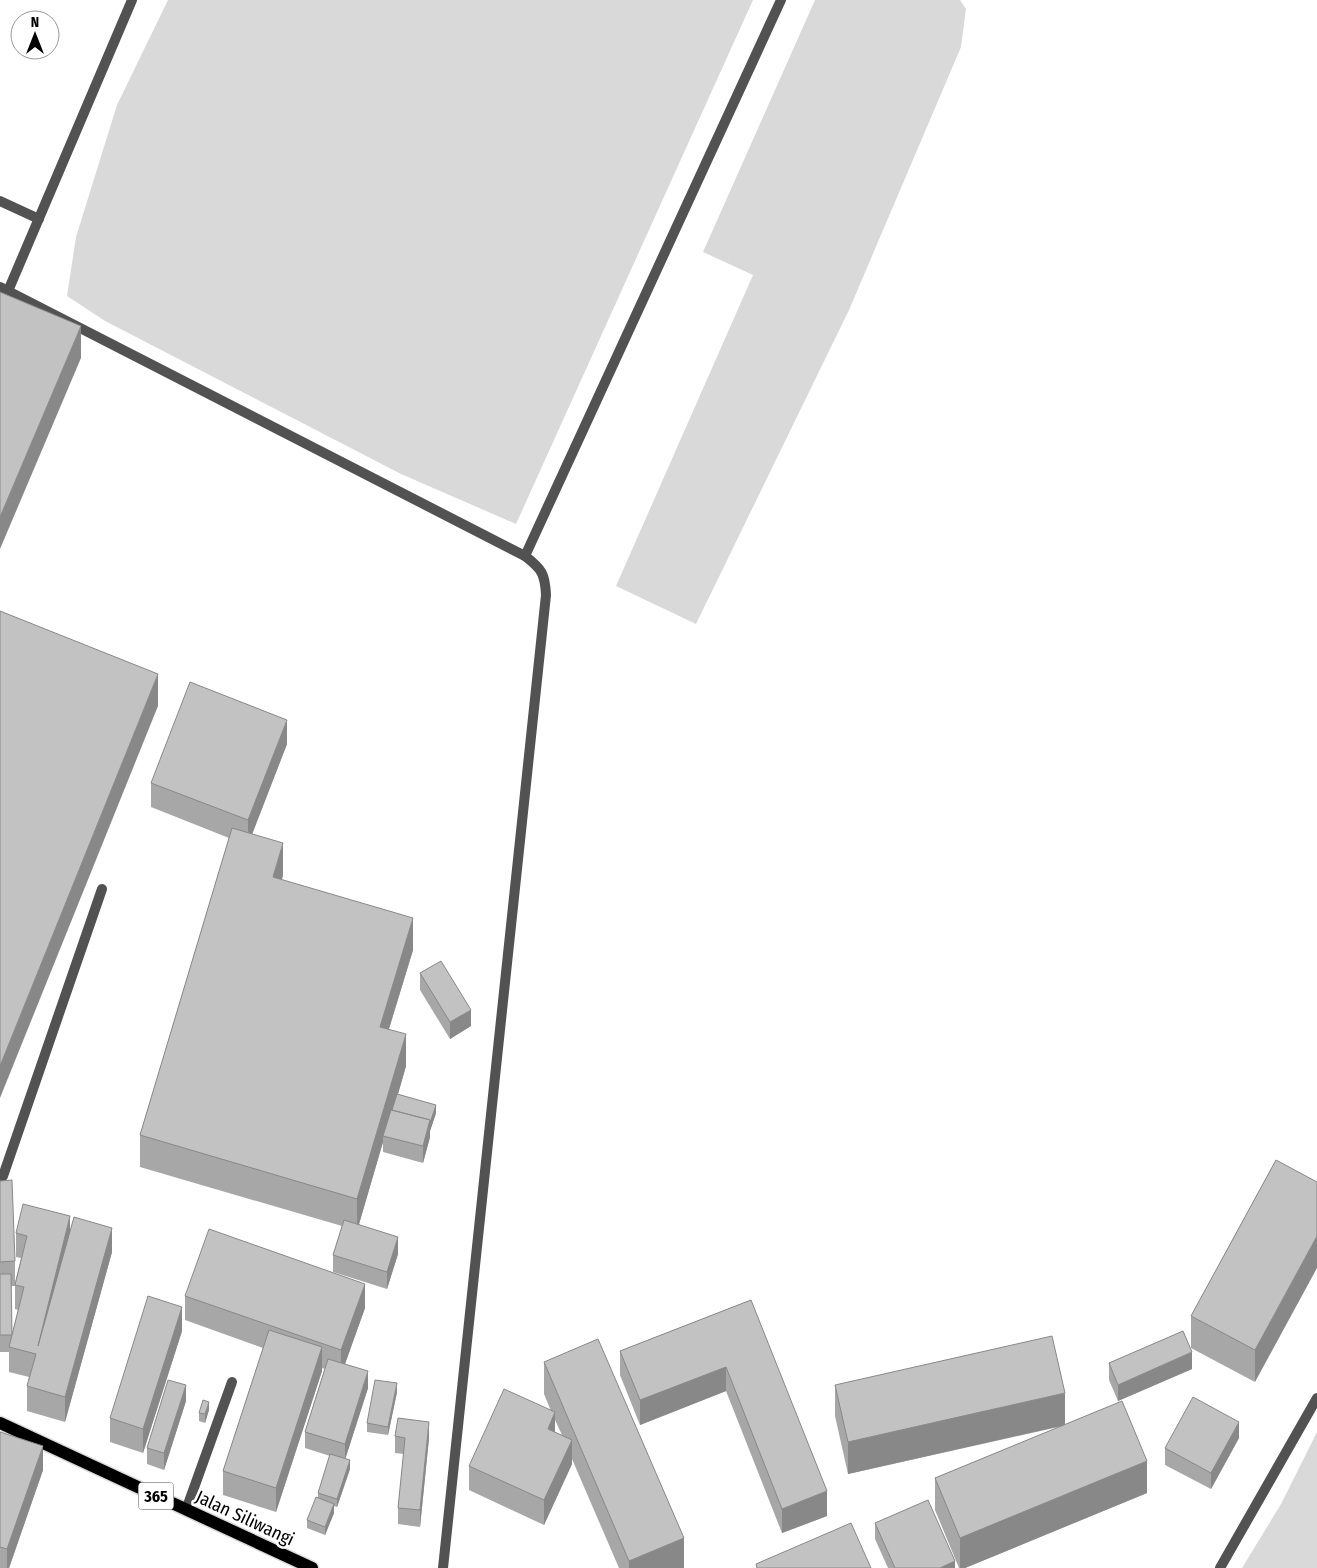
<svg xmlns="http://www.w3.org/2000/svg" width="1317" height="1568" font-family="'Fira Sans Condensed',sans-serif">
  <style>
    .green { fill: #d9d9d9 }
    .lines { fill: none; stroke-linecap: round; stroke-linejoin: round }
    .primary-casing { stroke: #dbdbdb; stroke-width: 15 }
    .lane { stroke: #525252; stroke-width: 10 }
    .street { stroke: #525252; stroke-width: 10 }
    .primary { stroke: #000; stroke-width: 12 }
    .wall { fill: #a7a7a7; fill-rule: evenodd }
    .shaded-wall { fill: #888 }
    .building { fill: #c2c2c2; stroke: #888 }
    .labels { text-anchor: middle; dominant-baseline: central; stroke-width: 5; stroke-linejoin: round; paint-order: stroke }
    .shield { fill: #fff; stroke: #4c4c4c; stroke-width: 1 }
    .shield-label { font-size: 16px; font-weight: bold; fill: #000 }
    .street-label { font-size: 18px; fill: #000; stroke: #fff }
  </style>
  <rect width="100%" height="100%" fill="#fff"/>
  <g class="green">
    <path d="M168 0H753L516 524 401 474 105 321 67 296 76 237 117 105Z"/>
    <path d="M815 0H960L966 9 961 47 849 310 696 624 616 586 753 275 703 252Z"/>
    <path d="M1317 1432V1568H1242L1281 1504Z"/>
  </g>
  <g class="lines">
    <g class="primary-casing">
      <path id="primary" d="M0 1423 312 1568"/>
    </g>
    <g class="lane">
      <path d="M0 201 39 219"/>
      <path d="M8 291 132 0"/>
      <path d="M525 556 781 0"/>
      <path d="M0 1178 3 1176 102 889"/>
      <path d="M186 1510 232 1382"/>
    </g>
    <g class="street">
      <path d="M0 287 525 556C542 569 545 574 546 595L443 1568"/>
      <path d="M1220 1568 1317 1398"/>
    </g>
    <use href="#primary" class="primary"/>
  </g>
  <g class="wall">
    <path d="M287 744 252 834 283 875 282 880 413 950 389 1029 406 1066 398 1094 436 1113 430 1131V1137L423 1163 383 1152V1142L359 1224 398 1254 387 1289 333 1272V1255L342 1226 140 1167V1135L229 838 151 807V783Z"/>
    <path d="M420 973 471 1026 450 1039 420 990Z"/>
    <path d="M1276 1160 1255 1382 1191 1348V1316Z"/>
    <path d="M0 1181 15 1261V1283L21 1258 16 1257V1233L70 1231 112 1252 65 1422 27 1411V1386L29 1377 9 1372V1352H0ZM11 1286H15V1309L18 1310 12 1334Z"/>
    <path d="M185 1296 365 1308 345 1364 368 1388 345 1459 350 1469 337 1507 334 1506V1513L325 1535 307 1528V1520L318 1498V1493L330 1456 305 1448V1432L325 1369 322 1368V1371L276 1512 223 1495V1471L263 1348 185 1320Z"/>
    <path d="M751 1300 827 1516 782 1533 726 1391 640 1425 620 1375V1351Z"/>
    <path d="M182 1331 143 1453 110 1442V1418Z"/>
    <path d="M544 1362 684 1568H619L572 1459V1464L544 1525 469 1490V1466L551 1411 544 1394ZM555 1420 562 1435 555 1432Z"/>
    <path d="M1109 1363 1192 1369 1118 1401 1109 1380Z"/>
    <path d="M835 1385 1065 1425 1147 1493 965 1568H959L935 1510V1478L1063 1426 848 1474 835 1416Z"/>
    <path d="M397 1392 388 1435 367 1432V1423Z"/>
    <path d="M186 1401 164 1470 147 1464V1448Z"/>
    <path d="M209 1410 205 1423 199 1421V1413Z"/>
    <path d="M0 1432 43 1470 9 1568H0Z"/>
    <path d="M395 1436 429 1438 420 1527 398 1524V1508L404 1454 395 1453Z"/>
    <path d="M1239 1438 1211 1489 1165 1465V1448Z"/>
    <path d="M875 1523 955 1568H888L875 1539Z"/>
  </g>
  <g class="shaded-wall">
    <path d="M81 326V358L0 549V517Z"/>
    <path d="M158 674V706L0 1098V1066Z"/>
    <path d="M287 720V744L248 845V820Z"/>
    <path d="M283 843V875L273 909V877Z"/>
    <path d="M413 918V950L380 1058V1027Z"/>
    <path d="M471 1010V1026L450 1039V1022Z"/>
    <path d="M406 1034V1066L392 1115 383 1136V1142L357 1231V1199Z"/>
    <path d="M436 1105V1113L430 1131V1137L423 1163V1146L430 1120Z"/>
    <path d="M70 1216V1240L38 1346Z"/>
    <path d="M112 1228V1252L65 1422V1397Z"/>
    <path d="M1317 1236V1268L1255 1382V1350Z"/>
    <path d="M398 1237V1254L387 1289V1272Z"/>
    <path d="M365 1284V1308L341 1375V1350Z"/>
    <path d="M182 1307V1331L143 1453V1429Z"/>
    <path d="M322 1347V1371L276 1512V1488Z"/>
    <path d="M1192 1352V1369L1118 1401V1385Z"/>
    <path d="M726 1367V1391L640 1425V1400Z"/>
    <path d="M368 1371V1388L345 1460V1444Z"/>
    <path d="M397 1383V1392L388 1435V1427Z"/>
    <path d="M186 1385V1401L164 1470V1453Z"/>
    <path d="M1065 1393V1425L848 1474V1442Z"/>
    <path d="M209 1402V1410L205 1423V1414Z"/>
    <path d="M555 1412V1437L548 1429Z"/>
    <path d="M429 1422V1438L420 1527V1510Z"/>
    <path d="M1239 1422V1438L1211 1489V1473Z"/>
    <path d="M572 1440V1464L544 1525V1500Z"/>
    <path d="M43 1446V1470L9 1568H7V1549Z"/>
    <path d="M350 1460V1469L337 1507V1499Z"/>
    <path d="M1147 1461V1493L965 1568H960V1538Z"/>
    <path d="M827 1491V1516L782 1533V1509Z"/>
    <path d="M334 1504V1513L325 1535V1527Z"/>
    <path d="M684 1538V1568H629V1561Z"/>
    <path d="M955 1561V1568H940Z"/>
  </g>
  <g class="building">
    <path d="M0 292 81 326 0 517Z"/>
    <path d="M0 611 158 674 0 1066Z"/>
    <path d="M190 682 287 720 248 820 151 783Z"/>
    <path d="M232 828 283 843 273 877 413 918 380 1027 406 1034 357 1199 140 1135Z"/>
    <path d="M441 961 471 1010 450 1022 420 973Z"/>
    <path d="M397 1094 436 1105 430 1123V1120L392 1110Z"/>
    <path d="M391 1110 430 1120 423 1146 383 1136Z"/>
    <path d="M1276 1160 1317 1182V1236L1255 1350 1191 1316Z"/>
    <path d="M12 1180 15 1261 0 1262V1181Z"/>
    <path d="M23 1204 70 1216 38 1346 74 1217 112 1228 65 1397 27 1386 36 1354 9 1347 24 1287 15 1285 27 1236 16 1233Z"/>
    <path d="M344 1220 398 1237 387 1272 333 1255Z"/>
    <path d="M209 1229 365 1284 341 1350 185 1296Z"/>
    <path d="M0 1274H11L12 1335H0Z"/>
    <path d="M148 1296 182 1307 143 1429 110 1418Z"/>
    <path d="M751 1300 827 1491 782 1509 726 1367 640 1400 620 1351Z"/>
    <path d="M269 1330 322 1347 276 1488 223 1471Z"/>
    <path d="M1183 1331 1192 1352 1118 1385 1109 1363Z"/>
    <path d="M1052 1336 1065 1393 848 1442 835 1385Z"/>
    <path d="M598 1339 684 1538 629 1561 544 1362Z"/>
    <path d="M328 1359 368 1371 345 1444 305 1432Z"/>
    <path d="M168 1380 186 1385 164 1453 147 1448Z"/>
    <path d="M375 1380 397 1383 388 1427 367 1423Z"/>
    <path d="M504 1389 555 1412 548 1429 572 1440 544 1500 469 1466Z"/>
    <path d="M1193 1397 1239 1422 1211 1473 1165 1448Z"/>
    <path d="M203 1400 209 1402 205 1414 199 1413Z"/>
    <path d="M1122 1401 1147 1461 960 1538 935 1478Z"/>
    <path d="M398 1418 429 1422 420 1510 398 1508 405 1438 395 1436Z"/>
    <path d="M0 1432 43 1446 7 1549 0 1547Z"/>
    <path d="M330 1454 350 1460 337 1499 318 1493Z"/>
    <path d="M316 1497 334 1504 325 1527 307 1520Z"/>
    <path d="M928 1500 955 1561 940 1568H895L875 1523Z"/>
    <path d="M851 1523 871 1568H757L756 1564Z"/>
  </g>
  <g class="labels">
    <rect class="shield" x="138.5" y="1482.5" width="35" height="27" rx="4"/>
    <g class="shield-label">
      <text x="156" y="1496">365</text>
    </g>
    <g class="street-label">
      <text transform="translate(245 1518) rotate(25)">Jalan Siliwangi</text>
    </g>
  </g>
  <g transform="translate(35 35)"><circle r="24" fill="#ffffff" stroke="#999999"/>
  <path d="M0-4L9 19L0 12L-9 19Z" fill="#000000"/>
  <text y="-8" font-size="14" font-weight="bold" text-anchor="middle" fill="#000000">N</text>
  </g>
</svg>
